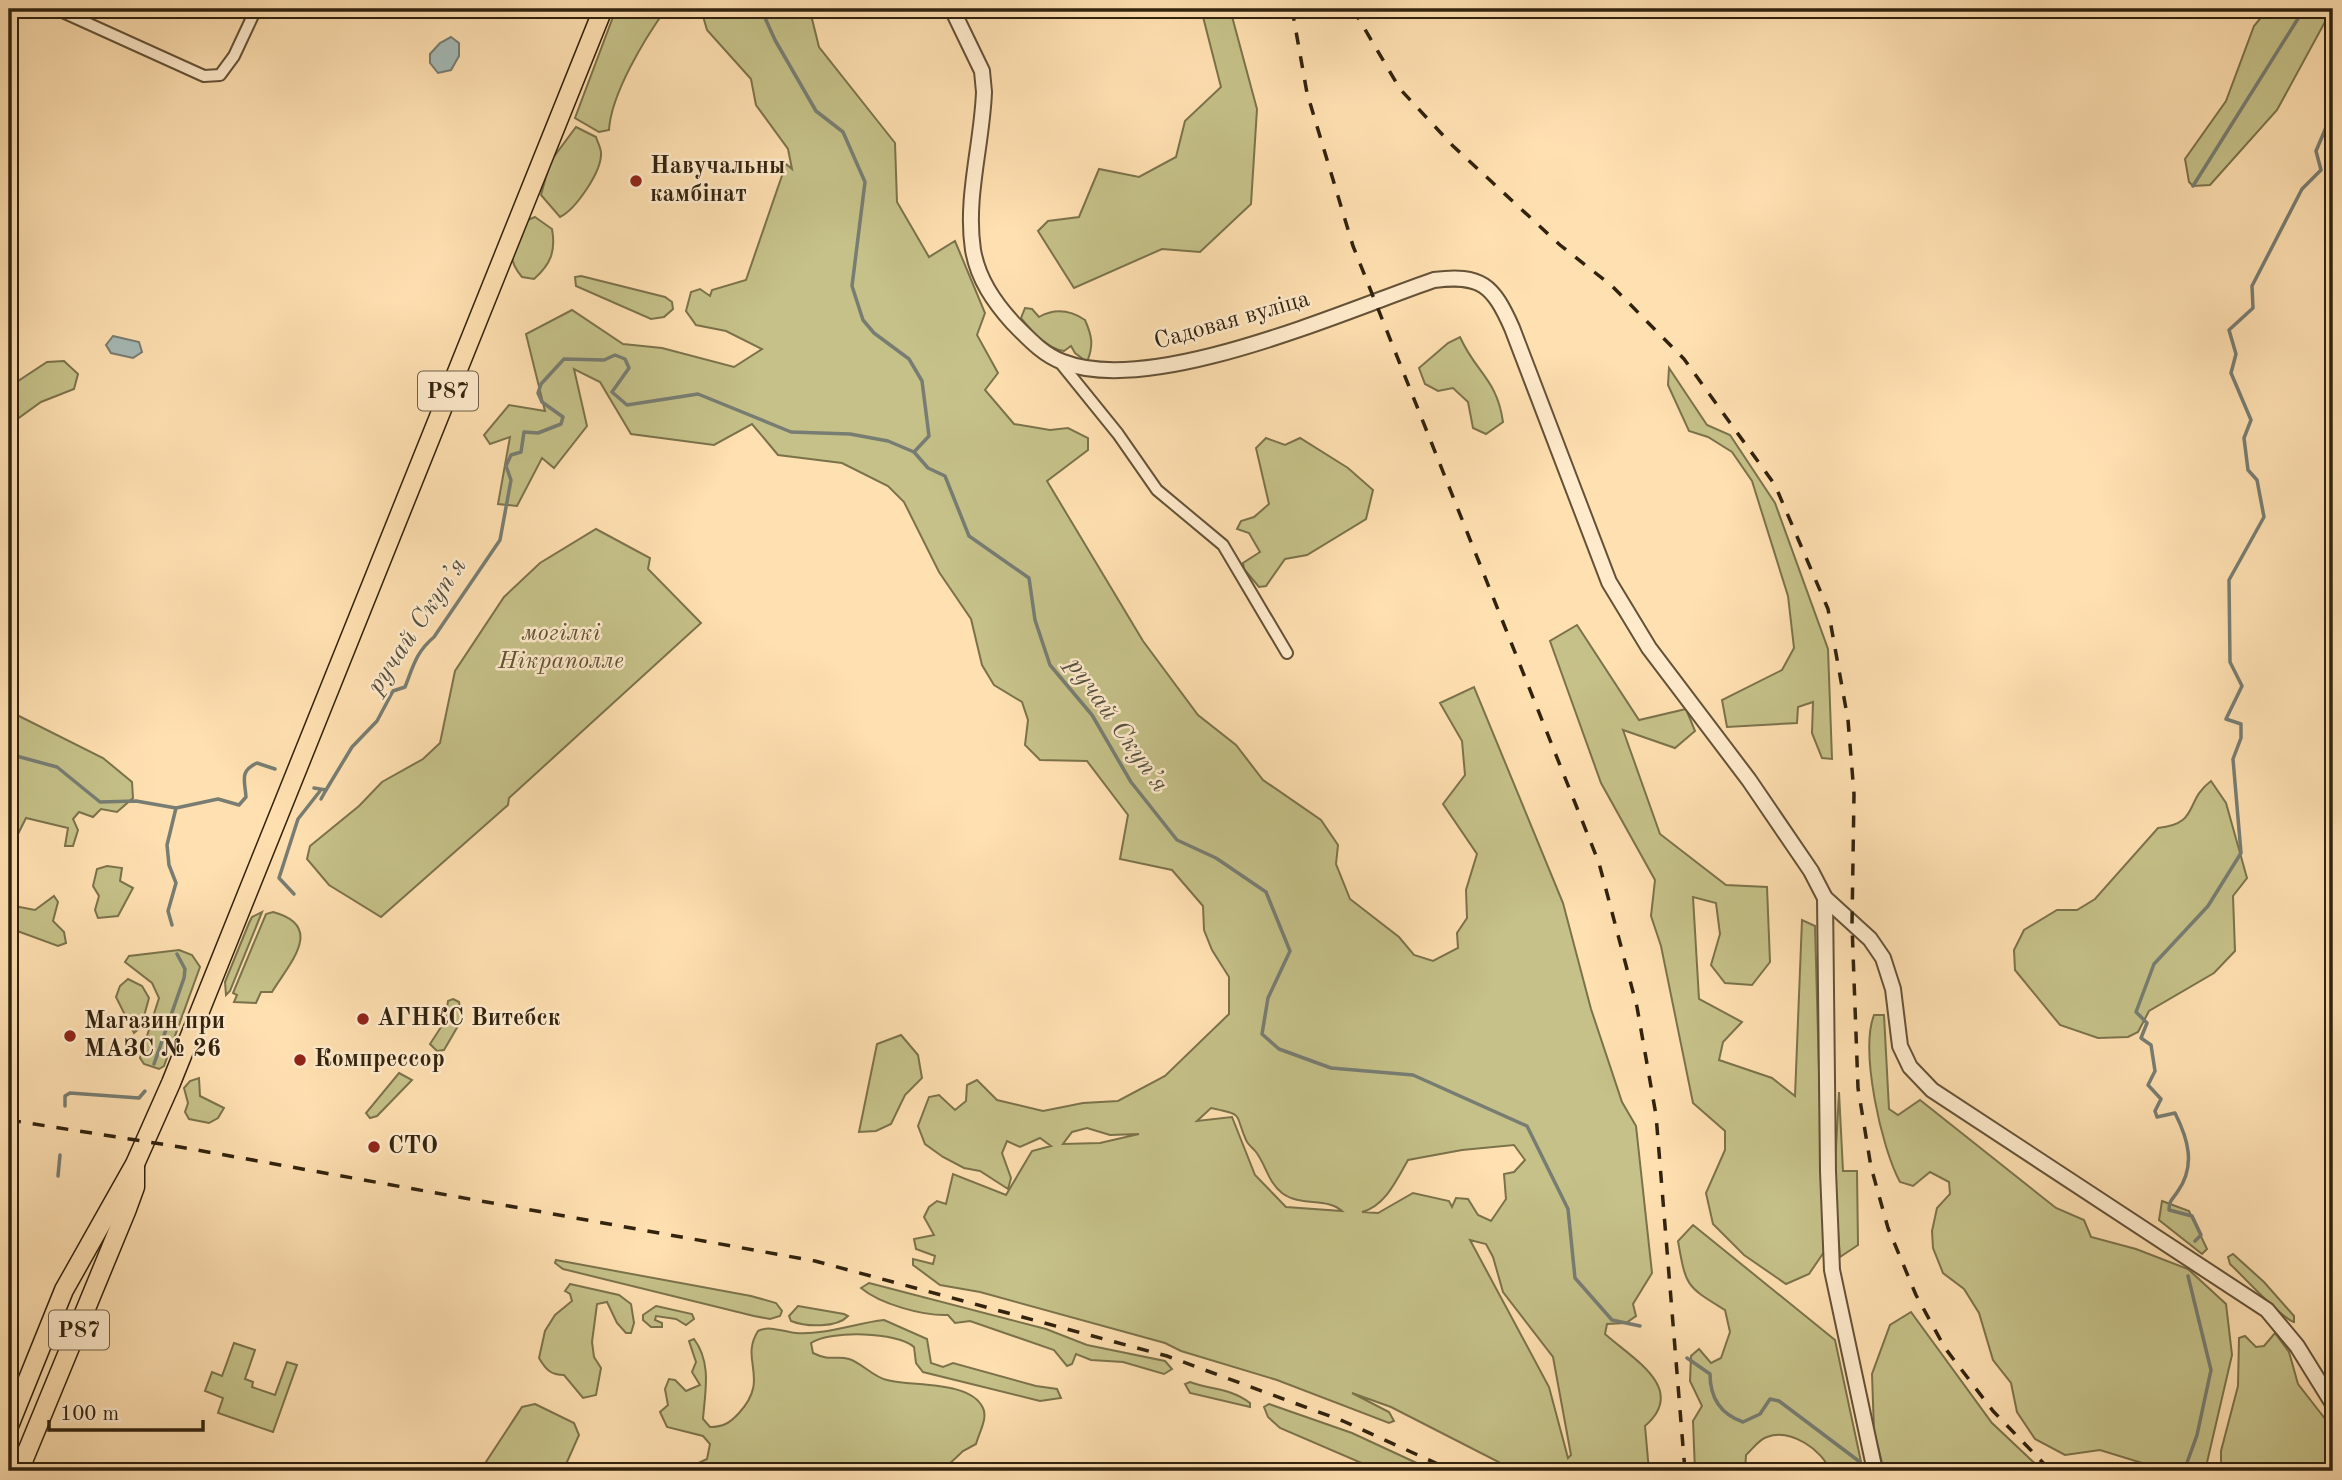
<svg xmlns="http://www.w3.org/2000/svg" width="2342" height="1480" font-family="'Old Standard TT',serif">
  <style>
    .green { fill: #c5c188; stroke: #7b724b; stroke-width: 2; fill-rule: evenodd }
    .water { fill: #a5bab7; stroke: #777d73; stroke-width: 2 }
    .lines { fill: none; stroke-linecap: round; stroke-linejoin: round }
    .stream { stroke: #777d73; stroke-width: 3.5 }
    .minor-casing { stroke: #645237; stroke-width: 14 }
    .tertiary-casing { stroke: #645237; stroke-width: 18 }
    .primary-casing { stroke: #31220e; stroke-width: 21 }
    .minor { stroke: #ffebcc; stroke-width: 10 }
    .tertiary { stroke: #ffebcc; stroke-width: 14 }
    .primary { stroke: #ffe0b1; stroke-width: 18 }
    .rail { stroke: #31220e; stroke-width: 3.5; stroke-dasharray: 12 12; stroke-linecap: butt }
    .poi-dot { fill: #8f2418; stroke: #ffebcc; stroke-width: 2.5 }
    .labels { text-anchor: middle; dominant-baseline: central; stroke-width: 5; stroke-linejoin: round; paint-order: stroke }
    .shield { fill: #ffebcc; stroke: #6f5e47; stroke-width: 2 }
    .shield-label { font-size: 23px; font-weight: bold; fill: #31220e }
    .poi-label { font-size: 24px; font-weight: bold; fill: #31220e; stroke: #ffebcc; text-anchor: start }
    .street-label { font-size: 24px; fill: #31220e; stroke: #ffebcc }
    .park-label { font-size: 24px; font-style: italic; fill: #5d5233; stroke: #ffebcc }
    .water-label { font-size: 26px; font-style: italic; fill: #545041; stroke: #ffebcc }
  </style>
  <rect width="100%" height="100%" fill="#ffe0b1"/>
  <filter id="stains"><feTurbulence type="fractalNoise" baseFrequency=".00286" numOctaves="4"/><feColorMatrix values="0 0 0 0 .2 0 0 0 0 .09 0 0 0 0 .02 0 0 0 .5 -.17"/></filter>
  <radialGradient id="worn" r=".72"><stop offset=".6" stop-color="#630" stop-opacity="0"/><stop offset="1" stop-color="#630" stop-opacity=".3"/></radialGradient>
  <g class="green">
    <path d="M616 9H666C645 38 611 94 609 130L599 132 575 118Z"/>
    <path d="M701 9H796L812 19 819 47 895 143 897 202 929 257 955 241 985 313 977 335 998 373 985 390 1014 424 1050 430 1068 428 1088 438V450L1047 481 1143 641 1198 715 1236 745 1263 780 1321 820 1338 845 1336 864 1350 899 1399 937 1414 955 1433 961 1458 948 1457 933 1467 918 1466 890 1477 854 1443 804 1465 775 1462 741 1440 703 1474 687 1563 903 1591 1009 1622 1102 1636 1126 1652 1273 1633 1304 1636 1316 1626 1323 1607 1324 1605 1334C1633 1359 1688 1389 1645 1426L1649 1471H1516L1391 1407 1352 1393 1389 1412 1394 1421 1389 1423 1277 1380 1181 1351 1165 1343 980 1292 940 1285 913 1265V1259L933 1264 935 1256 916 1249 914 1239 934 1235 924 1217 929 1207 937 1201 946 1204 953 1174 1006 1195 1032 1151 1051 1146 1040 1138 1020 1147 1007 1141 1002 1153 1011 1178 1008 1189 980 1171 964 1168 943 1157 925 1144 918 1126 929 1097 939 1095 955 1110 966 1101 967 1085 977 1080 997 1100 1043 1111 1083 1103 1118 1101 1165 1076 1229 1014V977L1212 950 1204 930 1203 906 1172 870 1120 859 1128 815 1087 761 1040 760 1025 745 1028 720 1022 702 994 685 982 665 971 619 939 572 904 502 888 486 842 463 778 455 752 424 714 445 631 434 600 382 574 369 587 426 554 468 542 458 517 506 498 504 510 437 490 444 484 435 509 405 545 411 526 334 572 310 623 344 662 348 734 367 762 349 726 331 696 325 686 311 691 292 700 289 710 296 712 290 746 280 786 164 792 169 788 149 756 105 751 79 707 30ZM1211 1108C1245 1115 1234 1113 1246 1140 1248 1145 1253 1148 1256 1152 1266 1165 1268 1182 1282 1193 1300 1207 1327 1197 1342 1211L1286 1207 1255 1175 1232 1117 1197 1121ZM1087 1128 1110 1135 1139 1134 1100 1143 1063 1144 1072 1132ZM1514 1145 1525 1160 1514 1172 1504 1174 1506 1199 1491 1221 1478 1215 1468 1199 1456 1198 1452 1207 1449 1201 1413 1193 1378 1213 1362 1212C1385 1206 1396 1181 1408 1160L1462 1150ZM1470 1240 1486 1244 1493 1257 1503 1292 1553 1357 1571 1455 1568 1458 1549 1387Z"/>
    <path d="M1201 9H1230L1257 109 1251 204 1200 252 1162 249 1074 288 1038 231 1048 221 1079 217 1099 169 1139 177 1176 157 1185 121 1221 87Z"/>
    <path d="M2268 9H2332L2277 110 2210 185 2193 186 2189 182 2185 159 2226 101 2254 26Z"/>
    <path d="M576 127 596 137C597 141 601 148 601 153 602 171 576 209 560 217L541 195 550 162Z"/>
    <path d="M535 217 552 229C556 251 551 264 534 279L522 277C503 255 515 245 525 221Z"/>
    <path d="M581 276 665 297 672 302 673 309 664 317 651 319 576 286 575 277Z"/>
    <path d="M1025 308 1032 309 1039 317C1055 308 1070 310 1085 320 1092 336 1094 345 1087 362L1075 353 1071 346 1064 351C1046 348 1033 332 1021 318Z"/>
    <path d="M1460 337C1476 373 1497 379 1503 422L1486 434 1473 428 1468 402 1453 388 1438 391 1425 384 1419 368 1448 343Z"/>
    <path d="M64 361 78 374 74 389 41 402 9 425V387L47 362Z"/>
    <path d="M1669 368 1707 425 1730 435 1775 503 1828 649 1832 759 1822 758 1812 733 1813 702 1798 707 1797 723 1727 727 1722 700 1782 670 1794 648 1788 596 1752 481 1732 452 1708 437 1689 431 1668 385Z"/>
    <path d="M1266 438 1285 445 1300 438 1348 468 1373 490 1366 519 1307 555 1285 559 1266 586 1259 587 1244 569 1243 563 1260 552 1249 533 1237 529 1241 521 1254 517 1269 504 1256 448Z"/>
    <path d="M596 529 650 558 648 569 701 623 509 798 508 805 381 917 329 885 307 859 310 846 359 806 382 782 423 759 440 743 455 671 504 597 540 563Z"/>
    <path d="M1577 625 1639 720 1686 709 1695 731 1675 748 1623 730 1660 834 1726 885 1767 887 1770 962 1752 985 1725 983 1711 965 1720 934 1716 903 1693 897 1699 999 1742 1022 1723 1042 1719 1060 1772 1078 1795 1096 1802 920 1815 926 1824 1252 1809 1274 1786 1284 1744 1255 1713 1224 1706 1193 1725 1150V1131L1693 1103 1661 946 1651 916 1655 880 1601 783 1550 641Z"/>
    <path d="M9 711 103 758 132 782 133 798 117 812 101 809 93 817 79 812 73 819 78 830 73 846H65L68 828 26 818 16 838 9 834Z"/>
    <path d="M2211 781 2226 803 2247 878 2233 896 2235 951 2214 973 2149 1011 2138 1032 2128 1037 2098 1038 2060 1025 2015 970 2014 950 2024 930 2057 910H2077L2095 899 2158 828C2200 824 2184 801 2211 781Z"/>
    <path d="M107 866 122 868 120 881 133 888 118 916 98 918 95 910 99 896 93 886 97 869Z"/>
    <path d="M54 896 58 902 53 921 64 932 66 943 58 946 9 928V905L35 910Z"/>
    <path d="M262 912 230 991 226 995 225 982 249 923 252 917Z"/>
    <path d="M273 912C326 926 289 964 272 992H261L256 1003 234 1002 237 995 233 993 266 914Z"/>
    <path d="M179 950 192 955 200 967 164 1066 159 1069 144 1064 140 1058 159 998 152 983 125 962 129 956Z"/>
    <path d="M128 979 142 986 149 998 141 1027 134 1033 116 997 120 986Z"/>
    <path d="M453 999 459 1002 462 1019 444 1050 437 1051 430 1044 445 1021 448 1001Z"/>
    <path d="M1874 1015H1884L1889 1109 1898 1115 1920 1100 2056 1208 2084 1220 2091 1237 2136 1249 2188 1269 2226 1304 2232 1355 2205 1471H2168L2100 1450 2065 1455 2035 1439 2017 1412 2011 1383 1993 1360 1979 1313 1964 1289 1943 1273 1933 1248 1932 1231 1937 1208 1950 1194 1949 1182 1930 1172 1913 1186 1900 1182C1881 1147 1860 1051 1874 1015Z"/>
    <path d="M901 1035 918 1055 922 1078 905 1095 891 1124 876 1131 859 1132 877 1044Z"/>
    <path d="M399 1073 412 1080 377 1116 370 1118 366 1113Z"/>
    <path d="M199 1078 200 1096 224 1108 218 1118 209 1123 189 1119 185 1112 188 1103 184 1088 190 1081Z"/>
    <path d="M1839 1092 1843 1171H1857L1858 1245 1840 1257 1834 1183Z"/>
    <path d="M2162 1201 2189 1211 2207 1249 2202 1254 2159 1220Z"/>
    <path d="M1693 1225 1835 1340 1863 1471H1830C1823 1450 1790 1428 1767 1437 1759 1439 1752 1450 1746 1455L1745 1471H1695L1693 1421 1702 1406 1690 1381 1691 1356 1699 1349 1711 1363 1721 1358 1730 1332 1725 1310C1686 1286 1686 1287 1678 1241Z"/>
    <path d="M2233 1254 2264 1282 2294 1316V1322C2282 1319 2243 1276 2230 1264L2228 1257Z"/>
    <path d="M556 1260 751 1296 776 1303 782 1311 780 1316 770 1319 754 1316 563 1269 555 1263Z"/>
    <path d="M869 1283 1046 1329 1087 1345 1165 1361 1172 1369 1164 1374 1123 1362 1091 1360 1076 1354 1072 1364 1067 1366 1054 1350 970 1321 955 1323 948 1315C923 1316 880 1304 861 1288Z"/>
    <path d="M570 1284 619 1295 631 1304 634 1323 631 1333H626L617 1323 607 1302 597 1304 592 1342 594 1357 601 1368 596 1395 583 1398 564 1375C551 1375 546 1370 539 1358L545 1331 555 1315 572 1301 570 1294 565 1291Z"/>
    <path d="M656 1306 692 1314 694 1319 686 1325 676 1319 656 1316 655 1320 662 1323V1327H651L643 1320V1315Z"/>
    <path d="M798 1306 844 1314 848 1316C837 1328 806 1327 791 1321L789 1316Z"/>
    <path d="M1911 1312 1992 1423 2043 1471H1884L1874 1431 1872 1374 1890 1325Z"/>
    <path d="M884 1320 927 1339 931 1363 943 1367 953 1363 1036 1386 1057 1389 1061 1398 1040 1401 923 1372 916 1363 914 1347C898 1332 830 1330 811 1343L813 1353C831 1362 835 1355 849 1359 862 1363 873 1377 887 1380 911 1387 970 1380 983 1408 988 1418 979 1433 976 1444L963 1451 944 1469 931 1468 930 1471H690L692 1466 707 1459 710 1444 703 1436 667 1427 660 1412 668 1405 665 1389 669 1379 675 1380 686 1391 700 1385 692 1372 696 1362 689 1341 694 1339C712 1363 705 1392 703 1419L710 1427C723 1427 730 1423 739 1413 771 1378 739 1361 758 1331 771 1325 783 1332 796 1333 827 1335 855 1323 884 1320Z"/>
    <path d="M2275 1333 2289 1352 2298 1384 2333 1429V1471H2221V1451L2238 1386 2239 1338 2245 1336 2256 1347 2264 1346Z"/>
    <path d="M234 1343 255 1350 245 1379 253 1382 252 1387 275 1395 287 1362 297 1365 273 1432 218 1413 223 1398 205 1391 212 1372 222 1376Z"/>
    <path d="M1190 1382C1211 1390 1231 1388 1250 1403V1407L1190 1393 1185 1384Z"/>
    <path d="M535 1404 574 1423 579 1435 563 1471H480L522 1407Z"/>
    <path d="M1269 1404 1352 1433 1434 1471H1380L1280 1428 1268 1417 1264 1407Z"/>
  </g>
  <g class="water">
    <path d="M451 37 459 43V56L451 70 438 73 430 63V54L440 43Z"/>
    <path d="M113 336 139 342 142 352 133 358 111 353 106 345Z"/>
  </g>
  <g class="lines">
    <g class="stream">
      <path d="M761 9 775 40 816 111 843 132 865 182 852 286 863 320 874 333 909 359 922 381 929 436 914 452"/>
      <path d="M2193 186 2304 9"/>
      <path d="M9 754 57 767 100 802 136 801 176 808 218 799 239 805 246 797C245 781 239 771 257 763L275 769"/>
      <path d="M314 788 326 790 352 747 377 721 393 691 405 687C413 667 416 652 434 637L500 540 511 480 506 466 511 455 521 452 524 432 538 433 561 424 563 417 542 402 538 393 541 384 564 359 604 360 615 355 625 359 629 368 612 392 627 405 698 394 791 432 850 434 888 441 914 452 928 468 945 476 969 536 1029 578 1035 620 1050 665 1092 715 1131 782 1177 840 1216 858 1266 892 1290 951 1268 998 1262 1034 1279 1049 1331 1068 1413 1075 1527 1126 1568 1209 1575 1278 1612 1320 1640 1326"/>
      <path d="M321 799 326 790"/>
      <path d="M294 894 279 878 298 819 320 791"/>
      <path d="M172 925 168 911 176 883 169 865 167 845 176 808"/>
      <path d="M154 1064 184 978 185 969 177 954"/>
      <path d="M65 1106V1096L70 1093 139 1098 145 1091"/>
      <path d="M58 1176 60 1155"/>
      <path d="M2195 1241 2201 1235 2192 1216 2169 1210C2169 1200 2173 1199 2178 1191 2196 1165 2188 1139 2175 1113L2157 1117 2155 1111 2161 1099 2148 1085 2155 1071 2151 1045 2141 1038 2147 1023 2136 1012 2154 964 2208 906 2241 853 2233 759 2241 738V724L2226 719 2242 686 2230 662 2229 580 2264 517 2257 480 2248 470 2244 438 2251 420 2231 373 2236 354 2229 330 2253 308 2252 286 2302 189 2321 170 2316 151 2333 111"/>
      <path d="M1687 1358 1710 1374C1710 1398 1720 1414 1743 1422L1760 1414 1770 1399 1779 1401 1860 1462"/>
      <path d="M1886 1471H1892"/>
      <path d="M2184 1471 2197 1435 2211 1370 2188 1276"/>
    </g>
    <g class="minor-casing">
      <g id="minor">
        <path d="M56 9 204 76 220 75 234 56 256 9"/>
        <path d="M1059 361 1118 434 1157 490 1223 545 1287 653"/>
      </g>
    </g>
    <g class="tertiary-casing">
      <g id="tertiary">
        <path d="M952 9 982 71 984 92C982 145 965 198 973 250 978 279 994 302 1013 323 1027 337 1043 355 1063 362 1152 397 1344 311 1434 280 1481 274 1493 285 1512 328L1609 582 1649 648 1749 780 1811 871 1825 898 1870 939 1883 958 1893 989 1900 1046 1910 1067 1932 1090 2267 1310 2297 1346 2333 1404"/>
        <path d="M1825 898 1828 1171 1832 1270 1875 1471"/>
      </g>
    </g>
    <g class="primary-casing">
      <g id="primary">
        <path d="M9 1426 64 1290 135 1164 171 1083 603 9"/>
        <path d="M19 1471 127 1209 135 1187V1165"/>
      </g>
    </g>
    <use href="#minor" class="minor"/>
    <use href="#tertiary" class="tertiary"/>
    <use href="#primary" class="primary"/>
    <g class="rail">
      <path d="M1292 9 1307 93 1353 246 1599 863 1637 1007 1656 1115 1685 1471"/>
      <path d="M1353 9 1400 89 1453 146 1560 245 1612 286 1684 359 1775 485 1828 609 1848 720 1854 794 1852 925 1858 1088 1871 1167 1888 1228 1916 1295 1945 1348 1993 1411 2051 1471"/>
      <path d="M9 1120 180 1147 815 1261 1167 1356 1343 1421 1453 1471"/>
    </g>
  </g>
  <g class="poi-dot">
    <circle cx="636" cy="181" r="7"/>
    <circle cx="363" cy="1019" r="7"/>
    <circle cx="70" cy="1036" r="7"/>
    <circle cx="300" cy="1060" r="7"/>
    <circle cx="374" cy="1147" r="7"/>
  </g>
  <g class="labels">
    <g class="shield">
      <rect x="418" y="371.5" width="60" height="39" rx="5"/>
      <rect x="49" y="1310.5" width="60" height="39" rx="5"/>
    </g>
    <g class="shield-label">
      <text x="448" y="391">Р87</text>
      <text x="79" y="1330">Р87</text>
    </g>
    <g class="poi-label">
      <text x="650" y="167">Навучальны<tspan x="650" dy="28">камбінат</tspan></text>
      <text x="377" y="1019">АГНКС Витебск</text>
      <text x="84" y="1022">Магазин при<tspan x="84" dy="28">МАЗС № 26</tspan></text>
      <text x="314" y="1060">Компрессор</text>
      <text x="388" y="1147">СТО</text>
    </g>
    <g class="street-label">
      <text transform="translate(1232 321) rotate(-16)">Садовая вуліца</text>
    </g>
    <g class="park-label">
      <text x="561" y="634">могілкі<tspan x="561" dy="28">Нікраполле</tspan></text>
    </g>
    <g class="water-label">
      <text transform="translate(417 626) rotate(-56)">ручай Скупʼя</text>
      <text transform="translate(1117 725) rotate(55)">ручай Скупʼя</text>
    </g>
  </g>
  <rect width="2342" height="1480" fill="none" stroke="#ffe0b1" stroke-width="35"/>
  <rect x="10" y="10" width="2321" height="1459" fill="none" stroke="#31220e" stroke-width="3.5"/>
  <rect x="18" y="18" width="2307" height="1445" fill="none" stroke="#31220e" stroke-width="2"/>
  <path d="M49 1420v10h154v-10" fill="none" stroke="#31220e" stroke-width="3.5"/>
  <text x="60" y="1420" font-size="21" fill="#31220e" stroke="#ffebcc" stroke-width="5" paint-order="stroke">100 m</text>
  <rect width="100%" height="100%" filter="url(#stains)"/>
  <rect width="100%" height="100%" fill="url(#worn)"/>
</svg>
